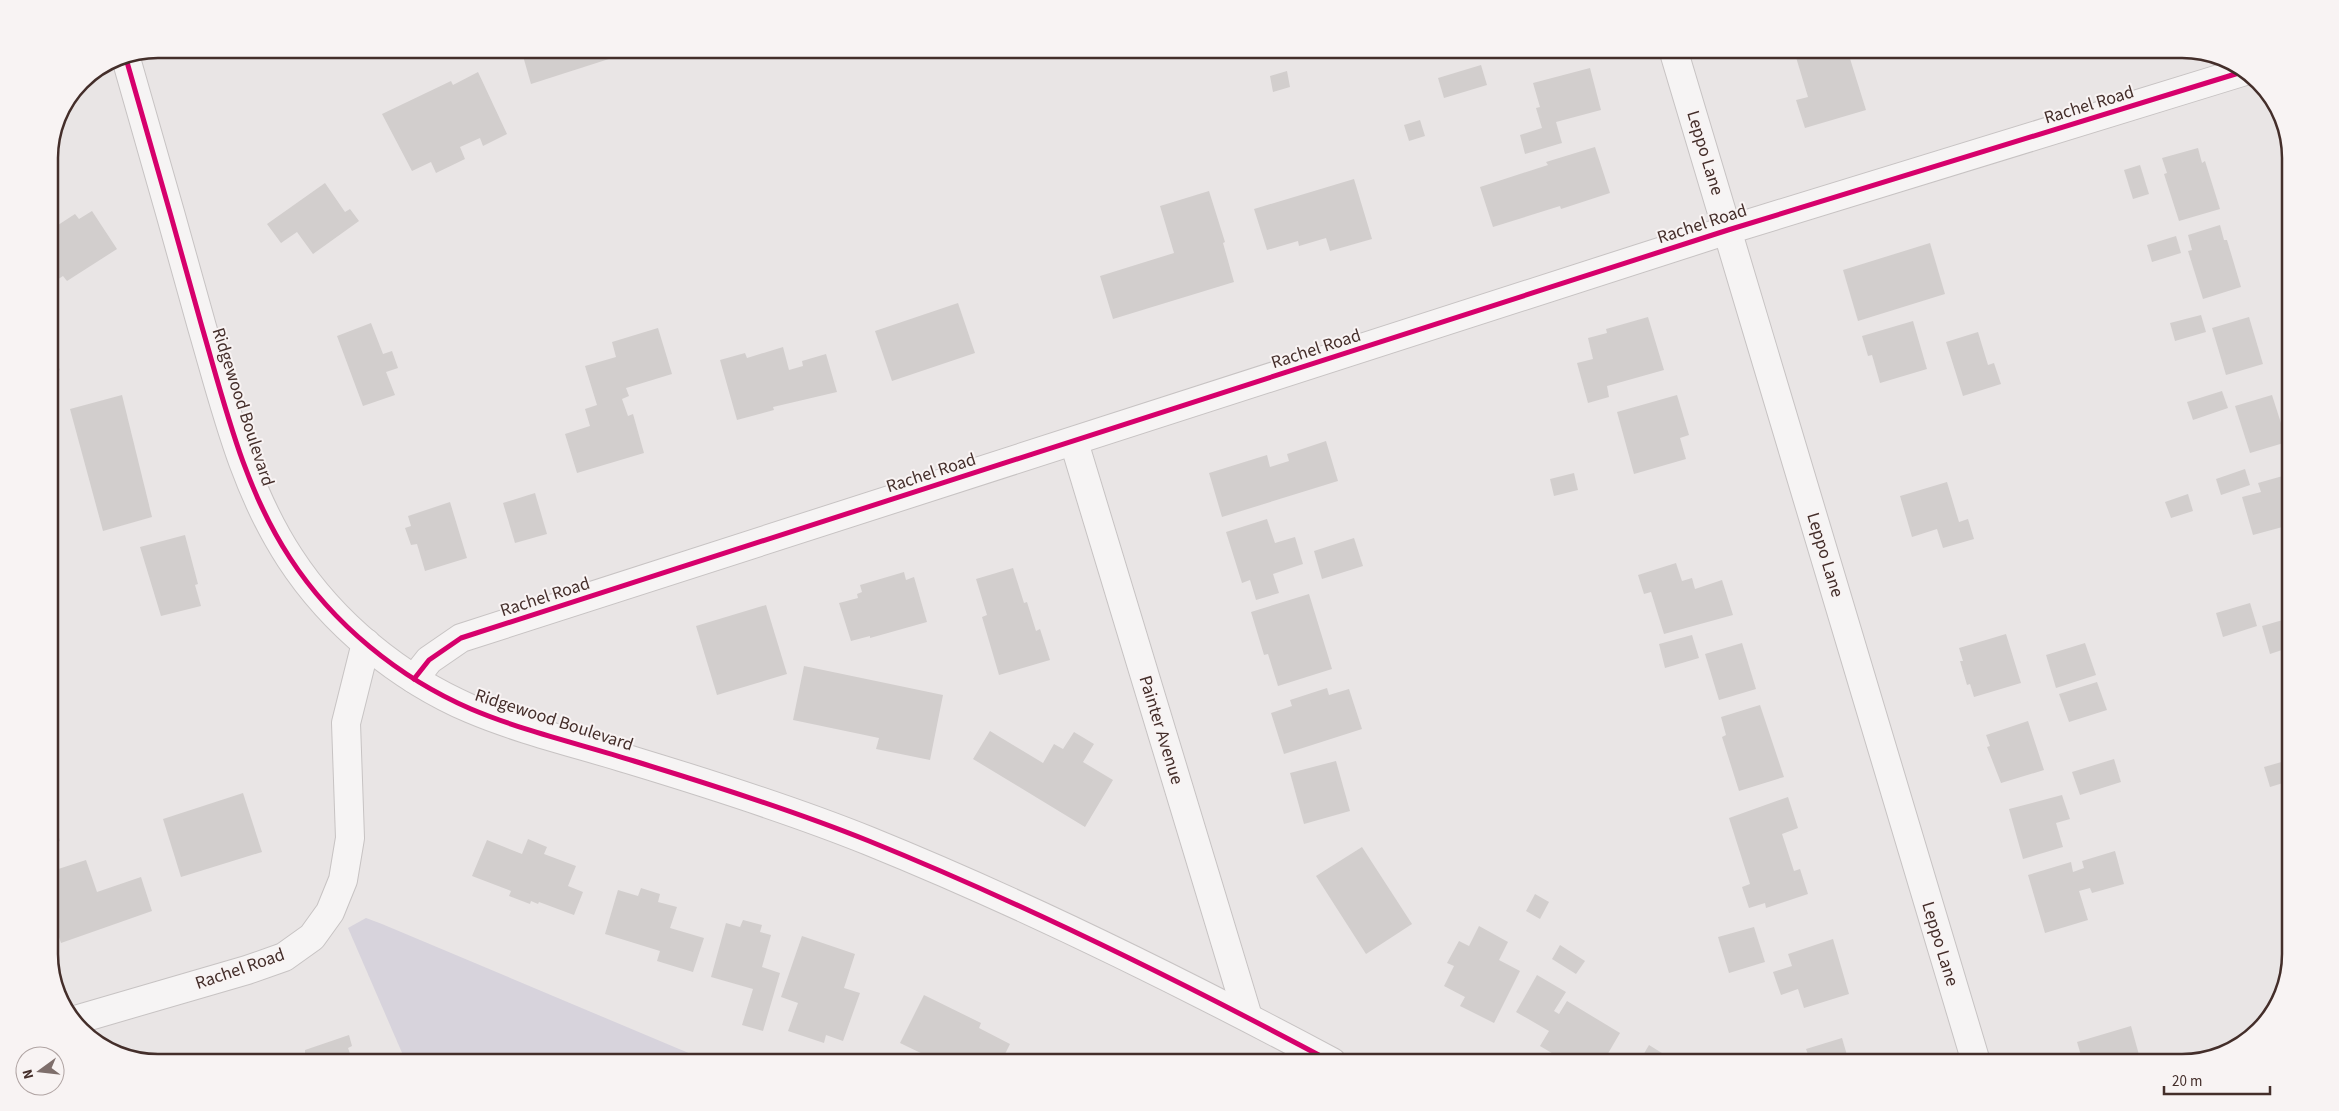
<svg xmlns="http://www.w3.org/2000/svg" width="2339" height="1111" font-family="'Source Sans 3',sans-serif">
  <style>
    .green { fill: #d7d3dc }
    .building { fill: #d2cecd }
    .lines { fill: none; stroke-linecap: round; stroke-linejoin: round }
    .street-casing { stroke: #c7c3c3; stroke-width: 30 }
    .street { stroke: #f6f4f4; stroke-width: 28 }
    .cycleway-casing { stroke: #f8f3f3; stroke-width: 8 }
    .cycleway { stroke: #d6006c; stroke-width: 5 }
    .labels { text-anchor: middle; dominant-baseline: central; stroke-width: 4; stroke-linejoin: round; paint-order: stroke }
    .street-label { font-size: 18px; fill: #442e2a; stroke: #f8f3f3 }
    .rim { fill: none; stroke: #442e2a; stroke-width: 2.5 }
  </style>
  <rect width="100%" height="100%" fill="#e9e5e5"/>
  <path class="green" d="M366 918 382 924 710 1062H406L348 928Z"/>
  <g class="building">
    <path d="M521 49H609L612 58 531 84Z"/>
    <path d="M1522 49H1548L1525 56Z"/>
    <path d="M1782 49H1847L1866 110 1805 128 1796 100 1808 97 1795 54 1785 57Z"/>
    <path d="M1481 65 1487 85 1444 98 1438 78Z"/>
    <path d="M1590 68 1601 110 1556 122 1562 143 1525 154 1520 135 1542 128 1536 108 1540 107 1533 83Z"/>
    <path d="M1287 71 1290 87 1273 92 1270 76Z"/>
    <path d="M478 72 507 134 483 146 480 138 460 147 465 159 436 173 431 162 412 171 382 114 451 81 453 85Z"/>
    <path d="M1420 120 1425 136 1409 141 1404 125Z"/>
    <path d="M1595 147 1610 193 1561 209 1560 206 1493 227 1480 187 1548 165 1546 162Z"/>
    <path d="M2198 148 2202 163 2205 161 2220 209 2179 221 2164 174 2167 173 2162 158Z"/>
    <path d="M2140 165 2149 194 2133 199 2124 170Z"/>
    <path d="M1354 179 1372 239 1330 251 1326 238 1299 246 1298 241 1267 250 1254 209Z"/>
    <path d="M325 183 345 212 350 209 359 221 313 254 297 232 281 243 267 224Z"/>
    <path d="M1209 191 1225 242 1223 243 1234 282 1113 319 1100 276 1174 253 1160 206Z"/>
    <path d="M92 211 117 249 67 281 63 276 49 285V239L59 232 55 227 75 214 79 219Z"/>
    <path d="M2220 225 2224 240H2227L2241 287 2203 299 2188 251 2192 250 2188 235Z"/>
    <path d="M2176 236 2181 253 2152 262 2147 245Z"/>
    <path d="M1930 243 1945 294 1858 321 1843 270Z"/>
    <path d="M958 303 975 353 892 381 875 331Z"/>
    <path d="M2201 315 2206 332 2175 341 2170 323Z"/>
    <path d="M1648 317 1664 370 1607 386 1609 397 1588 403 1577 363 1593 359 1588 338 1607 333 1606 329Z"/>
    <path d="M2249 317 2263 364 2226 375 2212 328Z"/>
    <path d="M1913 321 1927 369 1880 383 1872 355 1868 356 1862 336Z"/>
    <path d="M371 323 383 354 392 351 398 368 386 372 395 395 363 406 337 336Z"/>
    <path d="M658 328 672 374 626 388 629 396 622 399 628 416 633 414 644 453 577 473 565 434 590 426 585 409 597 405 585 366 616 357 612 342Z"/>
    <path d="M1978 332 1988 365 1994 363 2001 384 1963 396 1946 342Z"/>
    <path d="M783 347 789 370 803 366 802 361 826 354 837 392 773 407 774 410 737 420 720 360 745 353 747 358Z"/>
    <path d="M53 355 60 370 49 376V357Z"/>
    <path d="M2222 391 2228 408 2193 420 2187 402Z"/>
    <path d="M122 395 152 517 103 531 70 409Z"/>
    <path d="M1677 395 1689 435 1680 438 1686 459 1634 474 1617 412Z"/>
    <path d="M2272 395 2287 442 2250 453 2235 406Z"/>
    <path d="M1326 441 1338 481 1222 517 1209 473 1267 455 1270 467 1289 461 1287 454Z"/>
    <path d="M2245 469 2250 485 2221 495 2216 479Z"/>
    <path d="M1574 473 1578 490 1554 496 1550 479Z"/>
    <path d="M2290 474V525L2253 535 2242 497 2261 492 2258 483Z"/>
    <path d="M1947 482 1959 522 1968 519 1974 539 1943 548 1937 529 1912 537 1900 496Z"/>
    <path d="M535 493 547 534 515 543 503 503Z"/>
    <path d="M2188 494 2193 511 2171 518 2165 502Z"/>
    <path d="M450 502 467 558 425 571 417 544 411 545 405 528 411 526 408 516Z"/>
    <path d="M1267 519 1275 543 1295 537 1303 564 1273 574 1279 593 1256 600 1250 580 1242 583 1226 532Z"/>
    <path d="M185 535 198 584 195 585 201 606 161 616 140 547Z"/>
    <path d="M1354 538 1363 566 1322 579 1314 551Z"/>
    <path d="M1676 563 1682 581 1692 578 1695 589 1722 580 1733 615 1664 634 1651 592 1644 594 1638 575Z"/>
    <path d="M1013 568 1024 603 1027 602 1036 631 1040 629 1050 660 999 675 982 617 987 615 976 579Z"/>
    <path d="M904 572 906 580 914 577 927 622 870 638V636L851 641 839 603 858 598 857 594 862 592 860 585Z"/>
    <path d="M1309 594 1332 669 1278 686 1268 654 1264 655 1251 612Z"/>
    <path d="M2250 603 2257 626 2223 637 2216 613Z"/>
    <path d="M766 605 787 674 717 695 696 626Z"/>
    <path d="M2290 618V674L2282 650 2270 654 2262 626Z"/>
    <path d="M2006 634 2021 683 1974 697 1970 684 1967 685 1960 661H1963L1959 648Z"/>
    <path d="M1692 635 1699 658 1665 668 1659 644Z"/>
    <path d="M1742 643 1756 689 1719 700 1705 654Z"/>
    <path d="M2085 643 2096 675 2056 688 2046 655Z"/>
    <path d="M804 666 943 695 930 760 876 749 879 738 793 720Z"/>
    <path d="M2097 682 2107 710 2069 722 2059 694Z"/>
    <path d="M1327 688 1329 695 1349 689 1362 729 1284 754 1271 713 1292 706 1290 700Z"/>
    <path d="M1760 705 1784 777 1739 791 1722 737 1726 735 1721 717Z"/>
    <path d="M2028 721 2044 770 2001 783 1987 747 1990 746 1986 735Z"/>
    <path d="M990 731 1043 763 1054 744 1063 749 1074 732 1094 744 1083 762 1113 780 1085 827 973 759Z"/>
    <path d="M2114 759 2121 782 2080 795 2072 772Z"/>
    <path d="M1336 761 1350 811 1304 824 1290 773Z"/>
    <path d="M2285 761 2290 781 2270 787 2264 767Z"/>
    <path d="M243 793 262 852 181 877 163 819Z"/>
    <path d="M2062 795 2070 819 2056 823 2063 847 2023 859 2009 809Z"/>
    <path d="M1788 797 1798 828 1782 834 1794 871 1800 869 1808 894 1766 908 1765 903 1749 908 1742 887 1750 884 1729 818Z"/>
    <path d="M49 805 60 841 49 844Z"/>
    <path d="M528 839 547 847 544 854 576 866 568 886 583 892 574 915 539 902 538 904 531 901 530 904 509 896 511 891 472 876 487 840 522 854Z"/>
    <path d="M1362 847 1412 924 1366 954 1316 876Z"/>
    <path d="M2115 851 2124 884 2092 893 2090 888 2079 891 2088 920 2045 933 2028 875 2071 862 2073 872 2084 868 2082 861Z"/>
    <path d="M86 860 97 892 141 877 152 911 61 943 49 908V872Z"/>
    <path d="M641 888 660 894 658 902 677 907 670 928 704 938 693 972 657 961 660 951 605 934 618 890 638 896Z"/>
    <path d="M1535 894 1549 902 1540 919 1526 911Z"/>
    <path d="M743 920 762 925 760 932 771 935 762 967 780 973 763 1031 742 1025 753 989 711 977 726 923 740 927Z"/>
    <path d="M1479 926 1508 942 1499 960 1520 971 1494 1023 1460 1006 1465 997 1444 986 1454 966 1447 963 1459 941 1469 946Z"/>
    <path d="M1754 927 1765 962 1729 973 1718 937Z"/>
    <path d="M802 936 855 954 844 988 860 993 843 1041 826 1035 824 1043 788 1031 798 1003 781 997Z"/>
    <path d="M1833 939 1849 994 1804 1008 1798 989 1781 995 1773 972 1792 966 1788 954Z"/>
    <path d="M1560 945 1585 961 1576 974 1552 959Z"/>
    <path d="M1537 975 1566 992 1554 1011 1559 1014 1567 1001 1620 1033 1603 1062H1567L1540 1046 1549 1031 1516 1012Z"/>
    <path d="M924 995 981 1023 979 1028 1010 1044 1001 1062H926L929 1057 900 1043Z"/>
    <path d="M2131 1026 2141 1062H2083L2077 1042Z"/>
    <path d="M349 1035 352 1046 348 1048 353 1062H282L305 1054V1050Z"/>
    <path d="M1842 1038 1849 1062H1811L1806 1049Z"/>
    <path d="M1649 1045 1670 1058 1667 1062H1639Z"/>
  </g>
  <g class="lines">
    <g class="street-casing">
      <g id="street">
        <path d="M1673 49 1976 1062"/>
        <path d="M125 55C151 146 177 236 202 327 225 406 244 488 290 558 333 624 399 678 471 709 523 731 580 744 634 761 713 785 792 810 869 841 1027 905 1182 982 1332 1062"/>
        <path d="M1074 442 1248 1017"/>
        <path d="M414 679 429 660 461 638 1728 230 2242 72"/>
        <path d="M72 1021 247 970 284 957 312 937 330 912 343 880 350 838 346 723 366 643"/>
      </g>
    </g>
    <use href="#street" class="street"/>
    <g class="cycleway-casing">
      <g id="cycleway">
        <path d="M125 55C151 146 177 236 202 327 225 406 244 488 290 558 333 624 399 678 471 709 523 731 580 744 634 761 713 785 792 810 869 841 1027 905 1182 982 1332 1062"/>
        <path d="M414 679 429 660 461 638 1728 230 2242 72"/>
      </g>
    </g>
    <use href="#cycleway" class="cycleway"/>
  </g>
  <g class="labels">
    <g class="street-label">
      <text transform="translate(2089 105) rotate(-17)">Rachel Road</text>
      <text transform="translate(1705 153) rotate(73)">Leppo Lane</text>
      <text transform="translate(1702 224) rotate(-18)">Rachel Road</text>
      <text transform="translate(1316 349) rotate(-18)">Rachel Road</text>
      <text transform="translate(243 407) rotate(72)">Ridgewood Boulevard</text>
      <text transform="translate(931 473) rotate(-18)">Rachel Road</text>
      <text transform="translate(1825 555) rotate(73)">Leppo Lane</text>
      <text transform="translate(545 597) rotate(-18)">Rachel Road</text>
      <text transform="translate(554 720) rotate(18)">Ridgewood Boulevard</text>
      <text transform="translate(1161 730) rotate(73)">Painter Avenue</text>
      <text transform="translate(1940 944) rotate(73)">Leppo Lane</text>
      <text transform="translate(240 969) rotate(-19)">Rachel Road</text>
    </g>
  </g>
  <path d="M0 0H2339V1111H0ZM158 58H2182A100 100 0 0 1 2282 158V954A100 100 0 0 1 2182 1054H158A100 100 0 0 1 58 954V158A100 100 0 0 1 158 58Z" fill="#f8f3f3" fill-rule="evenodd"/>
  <path class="rim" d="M158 58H2182A100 100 0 0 1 2282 158V954A100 100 0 0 1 2182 1054H158A100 100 0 0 1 58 954V158A100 100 0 0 1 158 58Z"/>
  <g transform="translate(40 1071) rotate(255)"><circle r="24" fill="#f8f3f3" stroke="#b0a4a3"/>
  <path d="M0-4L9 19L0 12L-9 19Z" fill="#7e6e6b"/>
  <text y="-8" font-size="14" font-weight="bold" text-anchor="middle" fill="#442e2a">N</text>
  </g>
  <path d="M2164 1086v8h106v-8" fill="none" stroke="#442e2a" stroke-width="2.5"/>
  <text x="2172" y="1086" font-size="15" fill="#442e2a" stroke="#f8f3f3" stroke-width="4" paint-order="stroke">20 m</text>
</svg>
